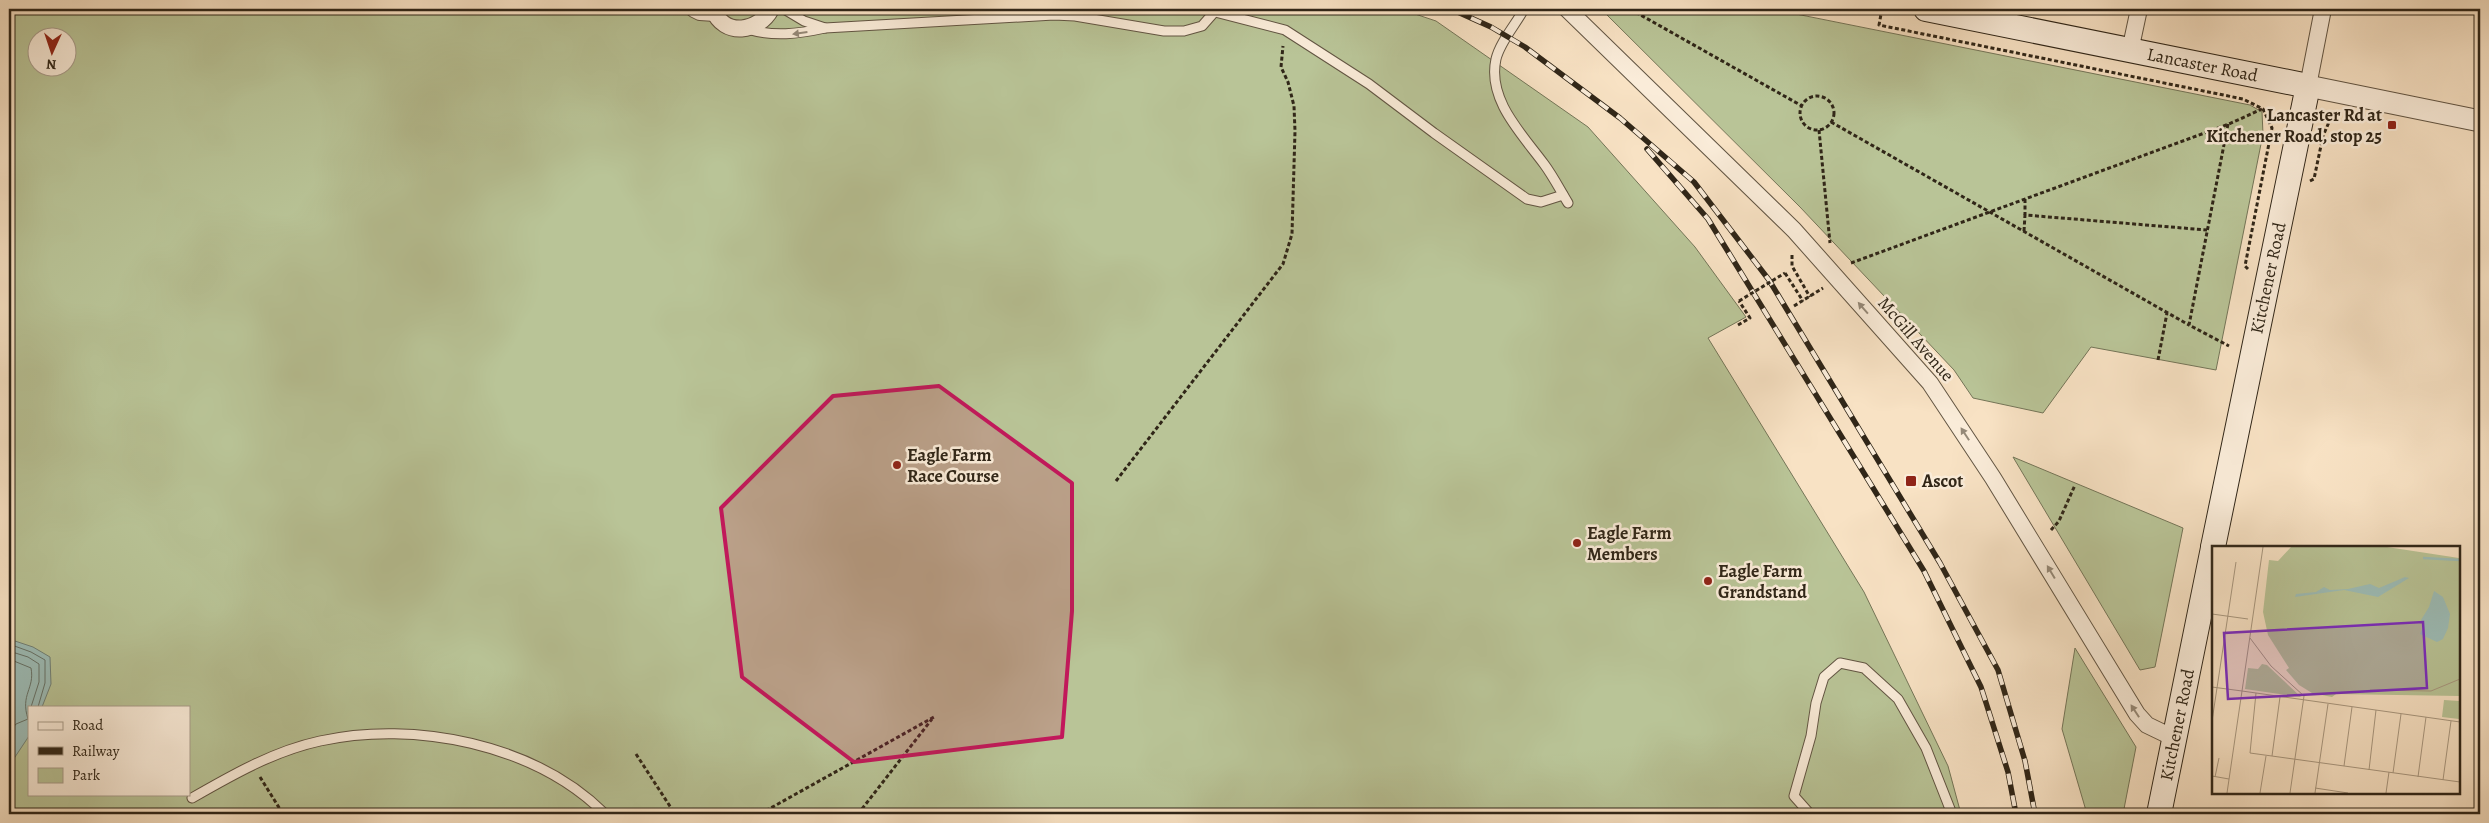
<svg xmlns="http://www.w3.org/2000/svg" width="2489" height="823" font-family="Alegreya,serif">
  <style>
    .green { fill: #b9c497; stroke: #747558; fill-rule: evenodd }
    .water { fill: #9dbdb7; stroke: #718177 }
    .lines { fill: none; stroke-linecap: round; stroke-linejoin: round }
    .shore { stroke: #667268; stroke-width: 1 }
    .service-casing { stroke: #625543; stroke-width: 11 }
    .minor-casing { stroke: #625543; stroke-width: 18 }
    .tertiary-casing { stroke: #625543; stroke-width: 23 }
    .secondary-casing { stroke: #302618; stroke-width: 26 }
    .path { stroke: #302618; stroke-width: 3; stroke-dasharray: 4 2.5; stroke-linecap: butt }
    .service { stroke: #faecd9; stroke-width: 9 }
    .minor { stroke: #faecd9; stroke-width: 16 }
    .tertiary { stroke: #faecd9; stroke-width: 21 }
    .secondary { stroke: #faecd9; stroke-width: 24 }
    .rail-casing { stroke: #302618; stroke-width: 5.5 }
    .rail { stroke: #faecd9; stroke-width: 4; stroke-dasharray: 11; stroke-linecap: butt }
    .path-bridge { stroke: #302618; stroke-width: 3; stroke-dasharray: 4 2.5; stroke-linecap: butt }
    .oneway { fill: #958978 }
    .marked { fill: #c2185b; fill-opacity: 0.2; stroke: #c2185b; stroke-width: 4; stroke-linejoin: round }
    .poi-dot { fill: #8f2418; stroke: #faecd9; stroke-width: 2 }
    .labels { text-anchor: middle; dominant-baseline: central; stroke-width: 5; stroke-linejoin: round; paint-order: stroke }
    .street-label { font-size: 18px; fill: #302618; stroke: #faecd9 }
    .poi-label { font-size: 18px; font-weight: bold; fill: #302618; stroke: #faecd9; text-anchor: start }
    .inset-river { fill: none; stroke: #9dbdb7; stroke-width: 2.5 }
    .inset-road { fill: none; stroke: #a8977f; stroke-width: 1 }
    .view { fill: #7b2cbf; fill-opacity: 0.15; stroke: #7b2cbf; stroke-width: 2.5 }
    .inset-edge { fill: none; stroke: #302618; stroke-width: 2.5 }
  </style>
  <rect width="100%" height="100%" fill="#f8e2c4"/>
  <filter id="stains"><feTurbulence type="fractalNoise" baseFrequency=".004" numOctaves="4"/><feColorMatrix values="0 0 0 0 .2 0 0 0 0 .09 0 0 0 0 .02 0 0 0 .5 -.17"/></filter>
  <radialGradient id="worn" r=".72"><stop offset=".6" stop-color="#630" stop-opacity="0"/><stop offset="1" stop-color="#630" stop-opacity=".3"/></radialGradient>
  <g class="green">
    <path d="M9 9H1400L1436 21 1588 127 1695 247 1746 317 1708 338 1864 592 1948 766 1961 814H9ZM38 38H68V68H38ZM29 707H189V794H29Z"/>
    <path d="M1601 9H1771L2250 105 2262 112 2263 134 2216 370 2091 347 2043 413 1973 398 1954 370 1800 207Z"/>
    <path d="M2013 457 2183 528 2155 667 2140 670Z"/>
    <path d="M2075 648 2136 747 2123 814H2087L2062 729Z"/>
  </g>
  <path class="water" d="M9 639 33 647 50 657 51 684 42 707H29V736L9 766Z"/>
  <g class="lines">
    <g class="shore">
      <path d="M9 644 31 652 45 660V683L38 707"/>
      <path d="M9 651 28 657 39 664V682L31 707"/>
      <path d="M9 659 31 668C35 689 20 694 28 719L16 724 9 733"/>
    </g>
    <g class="service-casing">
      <g id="service">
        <path d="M784 9 804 21 825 28"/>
        <path d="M1524 9C1516 24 1500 42 1496 59 1487 100 1522 134 1544 164 1553 176 1560 190 1568 203"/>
        <path d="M1215 12 1285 30 1369 84 1434 133 1527 199 1541 202 1563 195"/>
        <path d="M747 29C774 37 798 34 825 28L1054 15 1075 16 1164 31H1184L1202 26 1217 9"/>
        <path d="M192 798C232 775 274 751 320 741 414 720 535 744 605 814"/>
        <path d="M1810 814 1794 796 1811 736 1816 703 1824 677 1840 663 1864 668 1898 699 1926 748 1952 814"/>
      </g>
    </g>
    <g class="minor-casing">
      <g id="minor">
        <path d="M694 9 700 12 715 13"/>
        <path d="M713 9C724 38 759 32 771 9"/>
        <path d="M1567 9 1794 230 1930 383 1993 478 2137 714 2147 725 2174 738"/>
        <path d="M2130 51 2139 9"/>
        <path d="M2308 86 2323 9"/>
      </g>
    </g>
    <g class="tertiary-casing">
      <path id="tertiary" d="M2308 86 2480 121"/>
    </g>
    <g class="secondary-casing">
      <g id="secondary">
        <path id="s1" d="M1926 9 2308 86 2213 547"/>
        <path id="s2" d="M2159 814 2213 548"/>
      </g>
    </g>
    <g class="path">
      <path d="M1630 9 1802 106"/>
      <path d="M1882 9 1879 25 2243 99 2263 109 2272 128 2245 266 2248 269"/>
      <circle cx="1817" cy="113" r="17"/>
      <path d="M1831 122 2189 325"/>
      <path d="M2228 124 2189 325 2229 346"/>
      <path d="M1819 130 1830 243"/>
      <path d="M2310 181 2314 179 2323 136 2329 122"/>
      <path d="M2025 199V215"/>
      <path d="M2024 231 2025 215 2207 230"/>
      <path d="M1792 255V266L1810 297"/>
      <path d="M1851 263 2229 124 2262 109"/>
      <path d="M1785 273 1803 301"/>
      <path d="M1794 306 1823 288"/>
      <path d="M1738 325 1750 318 1739 301"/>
      <path d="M2158 360 2167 313"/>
      <path d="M1116 481 1283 264 1292 234 1295 131 1294 106 1288 82 1281 67 1283 46"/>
      <path d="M2051 530 2059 521 2075 485"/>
      <path d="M636 754 675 814"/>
      <path d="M260 777 283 814"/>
      <path d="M760 814 934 717"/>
      <path d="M858 814 932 719"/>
    </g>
    <use href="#service" class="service"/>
    <use href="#minor" class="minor"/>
    <use href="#tertiary" class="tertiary"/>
    <use href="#secondary" class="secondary"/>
    <g class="rail-casing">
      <g id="rail">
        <path d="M1451 9 1491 27 1525 47 1620 118 1694 182 1769 280 1940 563 1998 670 2025 761 2035 814"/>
        <path d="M1647 149 1708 219 1924 571 1981 687 2008 772 2016 814"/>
      </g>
    </g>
    <use href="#rail" class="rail"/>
    <path class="path-bridge" d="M1739 301 1785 273"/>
  </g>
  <defs><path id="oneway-solid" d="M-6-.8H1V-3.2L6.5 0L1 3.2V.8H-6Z" transform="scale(1.25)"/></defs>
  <g class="oneway">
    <use href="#oneway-solid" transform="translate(800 33) rotate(172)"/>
    <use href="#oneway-solid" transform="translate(1863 308) rotate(-131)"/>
    <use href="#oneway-solid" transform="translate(1965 434) rotate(-123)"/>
    <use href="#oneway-solid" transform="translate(2051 572) rotate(-121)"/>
    <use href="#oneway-solid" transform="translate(2135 711) rotate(-123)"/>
  </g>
  <path class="marked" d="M939 386 1072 483V611L1062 737 854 762 742 677 721 508 833 396Z"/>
  <g class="poi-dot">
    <rect x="2387" y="120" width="10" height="10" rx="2.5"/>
    <circle cx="897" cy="465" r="5"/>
    <rect x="1905" y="475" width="12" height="12" rx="2.5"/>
    <circle cx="1577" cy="543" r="5"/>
    <circle cx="1708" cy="581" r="5"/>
  </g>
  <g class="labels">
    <g class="street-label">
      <text stroke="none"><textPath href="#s1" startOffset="282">Lancaster Road</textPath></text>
      <text transform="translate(2268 278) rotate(-78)">Kitchener Road</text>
      <text transform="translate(1916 339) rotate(49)">McGill Avenue</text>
      <text stroke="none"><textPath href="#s2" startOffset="91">Kitchener Road</textPath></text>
    </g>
    <g class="poi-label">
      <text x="2382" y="115" text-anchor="end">Lancaster Rd at<tspan x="2382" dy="21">Kitchener Road, stop 25</tspan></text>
      <text x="907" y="455">Eagle Farm<tspan x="907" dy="21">Race Course</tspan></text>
      <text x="1922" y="481">Ascot</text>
      <text x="1587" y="533">Eagle Farm<tspan x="1587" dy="21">Members</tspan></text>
      <text x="1718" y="571">Eagle Farm<tspan x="1718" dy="21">Grandstand</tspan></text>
    </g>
  </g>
  <g transform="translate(2212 546)">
    <rect width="248" height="248" fill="#f8e2c4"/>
    <path d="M79 1H175L247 12V150L124 148 120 151 100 147 87 139 74 124 77 122 56 89 51 66 57 14 66 15ZM50 118 55 119 89 151 33 143 36 122 46 123ZM232 154 247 155V173L230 171Z" fill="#b9c497"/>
    <path d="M193 31 197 32 166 51 132 44 83 51 84 48 104 46 112 41 118 44 136 43 158 38 167 42ZM222 45 231 51 238 68 236 82 231 93 225 96 208 88 212 79 209 74 217 61Z" fill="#9dbdb7"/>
    <path class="inset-river" d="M211 12 248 14"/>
    <path class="inset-road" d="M51 1 30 145 248 176M0 68 36 73M38 92 59 120 92 150 78 247M0 141 30 145 15 247M158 144 219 145 248 133M44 147 38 207 248 236M0 175 24 16M60 210 68 151M132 220 140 161M157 224 164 164M181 227 189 168M0 230 17 233M3 231 7 212M206 231 214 171M231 234 239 175M103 242 136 247M48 247 54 210M103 247 116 158M174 247 177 226"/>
    <path class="view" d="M211 76 215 142 16 153 12 87Z"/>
    <rect width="248" height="248" class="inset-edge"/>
  </g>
  <rect width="2489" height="823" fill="none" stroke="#f8e2c4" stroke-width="30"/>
  <rect x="10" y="10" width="2469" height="803" fill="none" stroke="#302618" stroke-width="2.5"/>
  <rect x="15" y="15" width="2459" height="793" fill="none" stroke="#302618"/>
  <rect x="28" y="706" width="162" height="90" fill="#faecd9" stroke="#a99d8c"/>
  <rect x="38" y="722" width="25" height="8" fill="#faecd9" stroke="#a99d8c"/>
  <text x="72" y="730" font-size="15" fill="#302618">Road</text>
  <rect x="38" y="747" width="25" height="8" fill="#302618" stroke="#a99d8c"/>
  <text x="72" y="756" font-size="15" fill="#302618">Railway</text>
  <rect x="38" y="768" width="25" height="15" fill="#b9c497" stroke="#a99d8c"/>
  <text x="72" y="780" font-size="15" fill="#302618">Park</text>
  <g transform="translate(52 52) rotate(183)"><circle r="24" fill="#faecd9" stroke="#a99d8c"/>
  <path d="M0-4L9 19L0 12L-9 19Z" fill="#8f2418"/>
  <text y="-8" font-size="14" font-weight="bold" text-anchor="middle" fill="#302618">N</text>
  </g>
  <rect width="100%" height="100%" filter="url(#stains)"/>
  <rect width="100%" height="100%" fill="url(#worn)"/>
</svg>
